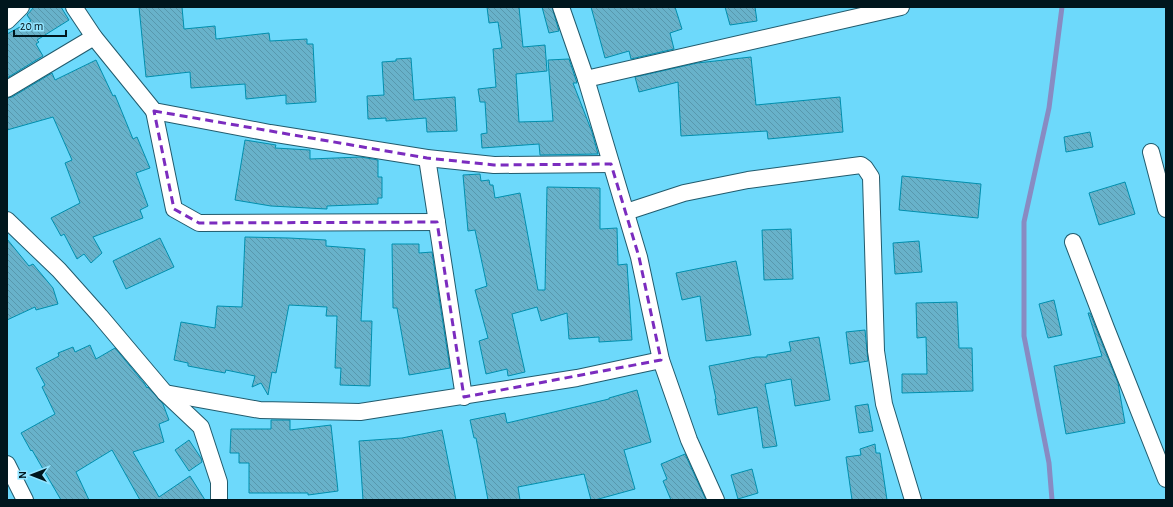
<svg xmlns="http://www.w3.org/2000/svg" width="1173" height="507" font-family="'Alegreya Sans',sans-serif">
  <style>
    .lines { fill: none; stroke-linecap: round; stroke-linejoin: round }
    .stream { stroke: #888bc2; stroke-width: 5 }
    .building { fill: url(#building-back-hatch); stroke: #018fae }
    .street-casing { stroke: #215b6d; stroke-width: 18 }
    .street { stroke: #fff; stroke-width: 16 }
    .marked { fill: none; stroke: #7b2cbf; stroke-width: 3; stroke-dasharray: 8 5; stroke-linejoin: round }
  </style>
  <defs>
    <pattern id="building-back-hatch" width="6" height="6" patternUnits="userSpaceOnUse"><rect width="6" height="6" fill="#68b2ca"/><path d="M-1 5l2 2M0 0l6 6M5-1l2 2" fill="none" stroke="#5898ad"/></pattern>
  </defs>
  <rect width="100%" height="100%" fill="#6dd9fb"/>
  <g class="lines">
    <path class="stream" d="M1052 500 1049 463 1024 336V222L1049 108 1062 7"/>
  </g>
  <g class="building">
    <path d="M34 7H61L69 20 37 40 39 42 36 44 43 56 7 78V34L31 21 27 15Z"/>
    <path d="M139 7H182L184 29 215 26 216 39 269 33 270 41 307 39V44H313L316 102 286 104V95L246 99 245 84 191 88 190 72 146 77Z"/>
    <path d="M487 7H519L523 47 545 45 547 71 516 74 519 122 553 121 548 60 569 59 577 83H573L592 132 598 154 540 155 539 144 482 148 481 134 487 133 485 102H480L478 89 496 87 493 49 502 48 498 22 489 23Z"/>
    <path d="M542 7H552L559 31 549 33Z"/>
    <path d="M591 7H675L682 29 670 33 674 49 631 59 629 51 605 58Z"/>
    <path d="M725 7H755L757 21 730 25Z"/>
    <path d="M751 57 756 105 840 97 843 132 768 139 767 131 681 136 678 82 639 92 635 77 697 63Z"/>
    <path d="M411 58 414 100 455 97 457 131 427 132 426 118 386 121V118L368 119 367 96 384 95 382 62 396 61V59Z"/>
    <path d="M96 60 113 96 115 95 133 139 137 137 150 168 136 173 148 206 140 210 143 218 93 237 102 253 91 263 84 254 77 259 64 234 61 236 51 218 80 203 65 163 72 160 53 117 7 130V98L12 97 52 73 55 80Z"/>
    <path d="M1090 132 1093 147 1066 152 1064 137Z"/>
    <path d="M245 140 276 145 275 148 310 150V159L361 157 378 160V177H382V198H378V204L327 206V209L271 206 235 200Z"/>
    <path d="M480 174 481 181 489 180 490 185H493L495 198 520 193 538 290H545L547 187 600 188V229L617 228 618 265 627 264 632 340 599 342V337L569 339 567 313 541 321 537 307 512 314 525 372 508 376 507 369 486 374 479 341 488 338 475 290 487 286 475 230 468 231 463 175Z"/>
    <path d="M902 176 981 184 978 218 899 210Z"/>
    <path d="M1125 182 1135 214 1099 225 1089 193Z"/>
    <path d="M791 229 793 279 764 280 762 230Z"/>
    <path d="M245 237 289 238 326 240V246L365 249 361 321H372L370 386 340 385 341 368H335L337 316H326L327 307 289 305 276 373 272 372 268 395 261 383 252 387 255 376 226 370 225 373 188 366V363L174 360 181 322 215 328 217 306 242 307Z"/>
    <path d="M160 238 174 267 126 289 113 261Z"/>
    <path d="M7 239 29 266 33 264 53 288 58 304 36 310 35 307 7 320Z"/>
    <path d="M919 241 922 272 895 274 893 243Z"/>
    <path d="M392 244H419V253L432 252 450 368 409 375 397 308H393Z"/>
    <path d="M736 261 751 335 706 341 700 296 682 300 676 273Z"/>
    <path d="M1054 300 1062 335 1048 338 1039 304Z"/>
    <path d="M957 302 959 348H972L973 391 902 393V374H927L926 337 917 338 916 303Z"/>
    <path d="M1088 313H1090L1118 383 1125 423 1066 434 1054 366 1102 356Z"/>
    <path d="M865 330 868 361 850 364 846 332Z"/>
    <path d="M819 337 830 400 795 406 791 379 765 384 777 446 763 448 757 407 718 415 715 399H716L709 366 756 357H767V355L791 351 789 342Z"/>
    <path d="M90 345 96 359 115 348 144 383 147 388 148 387 163 404 169 420 159 424 164 442 133 452 159 497 190 476 205 500H140L112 450 76 472 89 500H61L32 450 31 451 21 433 55 414 42 387 45 385 36 368 59 356 58 353 73 347 75 352Z"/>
    <path d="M637 390 651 442 624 450 635 489 595 500H591L584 474 518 487 520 500H488L476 438H474L470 420 505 413 507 423 609 399V398Z"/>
    <path d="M868 404 873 431 859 433 855 406Z"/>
    <path d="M271 420H290V430L331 425 338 491 308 495V493H249V463H239V453H230L231 429H271Z"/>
    <path d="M442 430 456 500H363L359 441 402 438Z"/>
    <path d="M189 440 201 458 202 462 189 471 175 450Z"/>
    <path d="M875 444 876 453H880L887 500H852L846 457 861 455 860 449Z"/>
    <path d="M685 454 706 500H671L663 481 667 479 661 464Z"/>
    <path d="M752 469 758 493 738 499 731 475Z"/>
  </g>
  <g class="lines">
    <g class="street-casing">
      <g id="street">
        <path d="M74 7 94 37 154 111 270 133 427 158 494 165 611 164"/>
        <path d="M561 7 586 79 639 257 661 360 689 440 716 500"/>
        <path d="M7 21 21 7"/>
        <path d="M586 79 901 7"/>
        <path d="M7 89 94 37"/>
        <path d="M154 111 174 209 199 223 437 222"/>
        <path d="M1151 152 1166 209"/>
        <path d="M427 158 464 397"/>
        <path d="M626 212 684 193 748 180 861 165 865 168 871 177 876 351 884 404 913 500"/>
        <path d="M7 220 59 270 100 316 165 393 201 427 219 482V500"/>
        <path d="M1073 242 1106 328 1166 479"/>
        <path d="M165 393 260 410 360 412 577 378 661 360"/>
        <path d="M7 464 25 500"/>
      </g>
    </g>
    <use href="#street" class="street"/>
  </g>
  <path class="marked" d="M154 111 427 158 494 165 611 164 639 257 661 360 464 397 437 222 199 223 174 209Z"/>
  <rect width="1173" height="507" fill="none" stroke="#00161d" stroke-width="16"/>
  <g transform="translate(32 475) rotate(270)" stroke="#92e4ff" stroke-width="3" paint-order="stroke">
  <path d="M0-3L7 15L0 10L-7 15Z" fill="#00161d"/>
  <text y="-6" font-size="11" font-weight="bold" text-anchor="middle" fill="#00161d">N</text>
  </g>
  <path d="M14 30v6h52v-6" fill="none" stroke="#00161d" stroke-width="2"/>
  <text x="20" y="30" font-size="12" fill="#00161d" stroke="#92e4ff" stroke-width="3" paint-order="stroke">20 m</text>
</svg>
